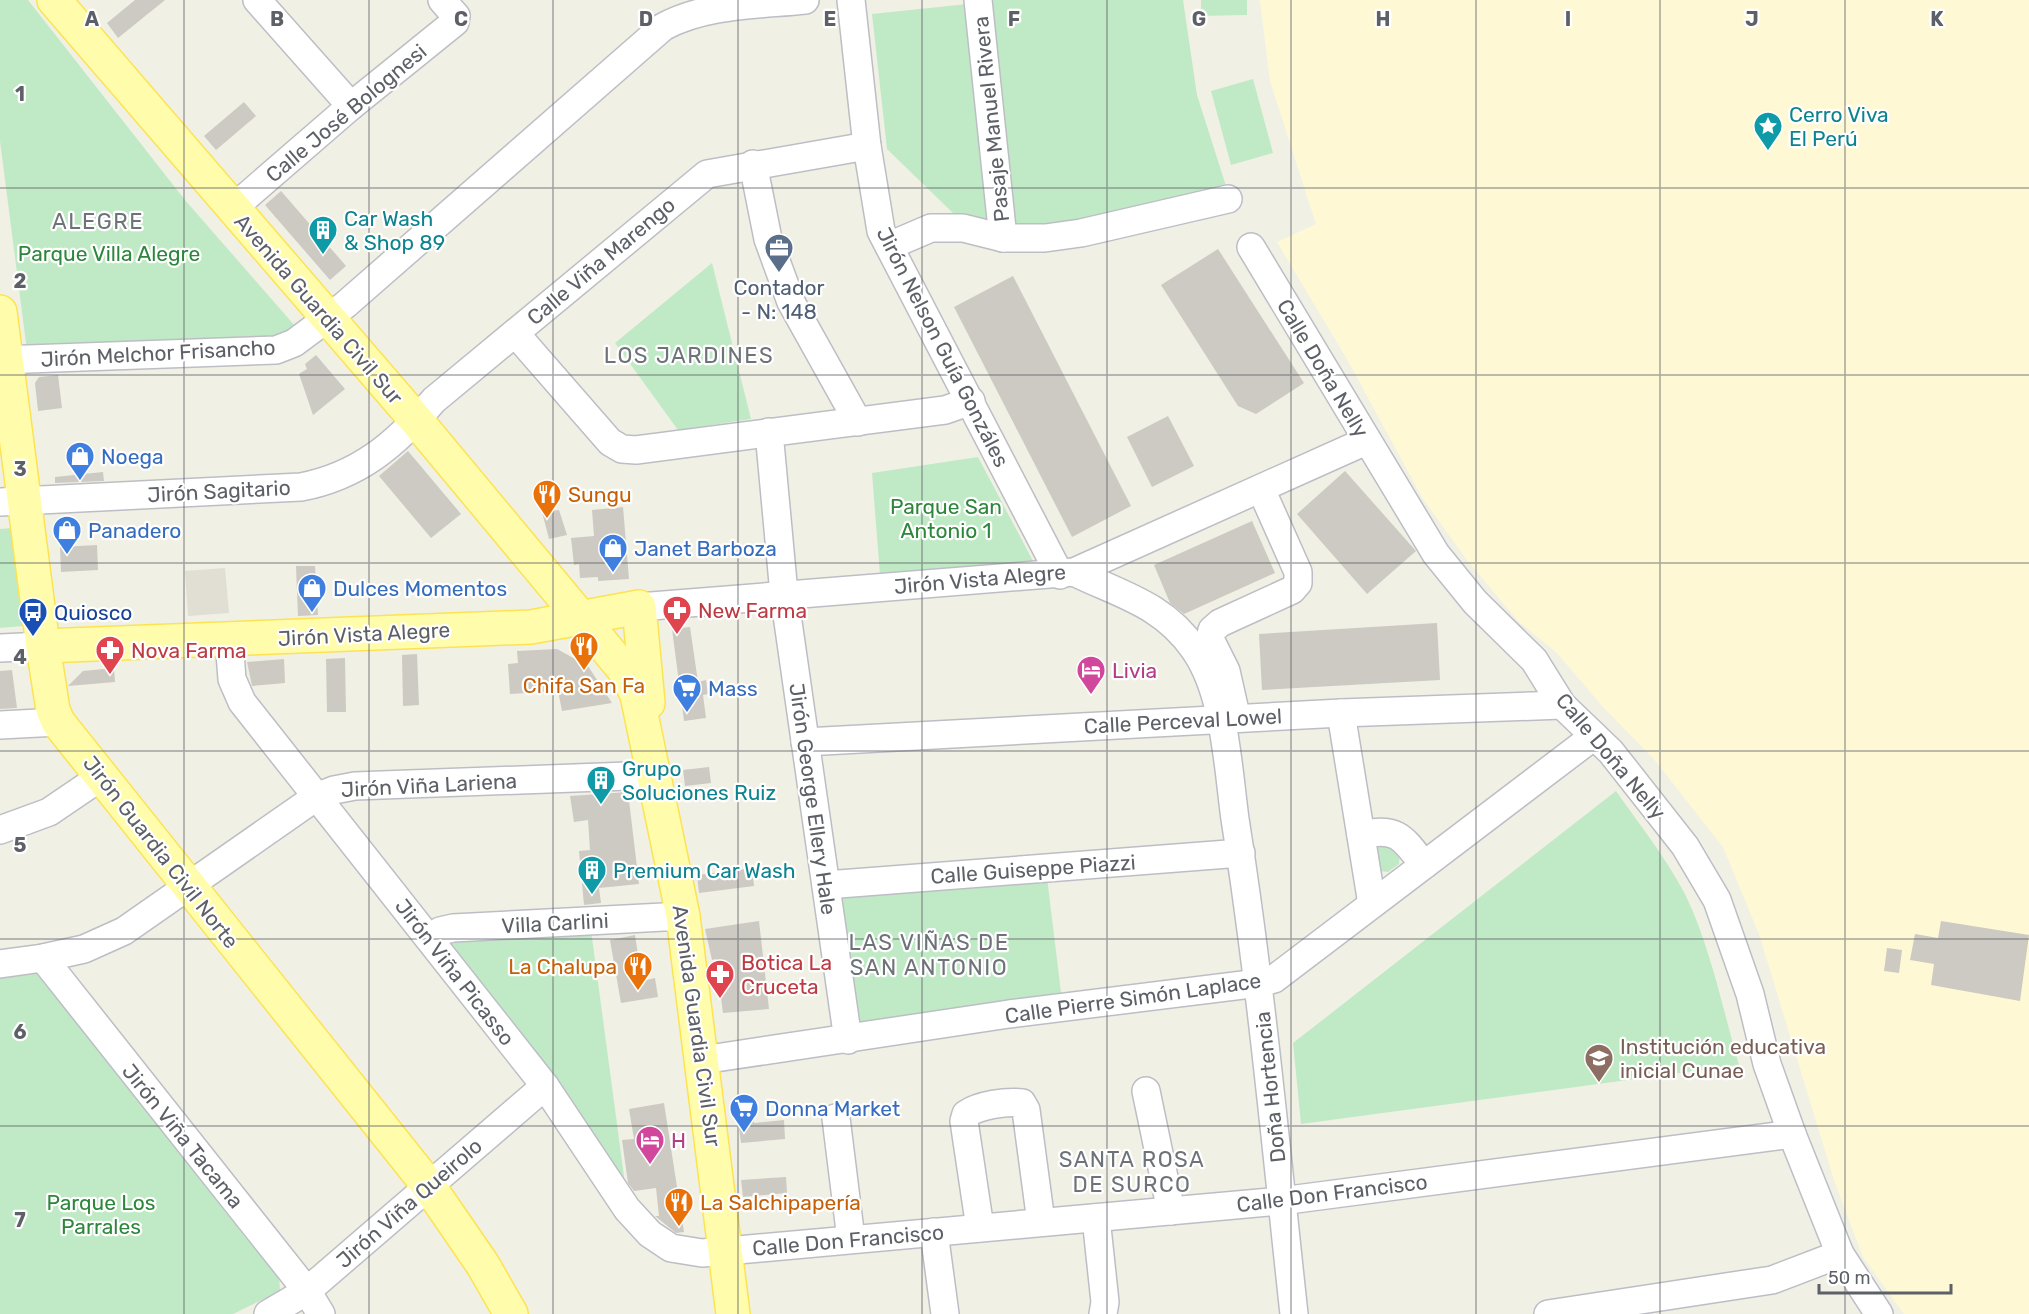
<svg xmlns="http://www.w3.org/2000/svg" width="2029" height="1314" font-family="Rubik,sans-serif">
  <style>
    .education { fill: #e1dfd4 }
    .green { fill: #c0eac5 }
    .sand { fill: #fef9d4 }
    .building { fill: #cccac2 }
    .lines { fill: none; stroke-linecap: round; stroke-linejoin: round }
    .minor-casing { stroke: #bdbec5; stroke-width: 30 }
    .major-casing { stroke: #fde352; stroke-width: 36 }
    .minor { stroke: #fff; stroke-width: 27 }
    .major { stroke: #fffcac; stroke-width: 33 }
    .grid { fill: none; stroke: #5d6067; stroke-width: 1.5; stroke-opacity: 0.55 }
    .labels { text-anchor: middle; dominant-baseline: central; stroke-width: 4.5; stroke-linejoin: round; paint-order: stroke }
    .street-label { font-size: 21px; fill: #5d6067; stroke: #fff }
    .culture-label { font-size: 21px; fill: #0d838f; stroke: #fff; text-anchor: start }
    .park-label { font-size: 21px; fill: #2e863c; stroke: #fff }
    .service-label { font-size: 21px; fill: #4e5e75; stroke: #fff }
    .shop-label { font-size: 21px; fill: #366cbe; stroke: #fff; text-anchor: start }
    .food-label { font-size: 21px; fill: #c56008; stroke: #fff; text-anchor: start }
    .health-label { font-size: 21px; fill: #be3a42; stroke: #fff; text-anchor: start }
    .transit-label { font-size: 21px; fill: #164399; stroke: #fff; text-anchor: start }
    .hotel-label { font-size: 21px; fill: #b23c85; stroke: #fff; text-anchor: start }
    .education-label { font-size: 21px; fill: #785e54; stroke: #fff; text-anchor: start }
    .neighbourhood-label { font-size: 22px; letter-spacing: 1.5px; fill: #6e7279; stroke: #fff }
    .grid-label { font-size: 20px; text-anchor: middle; font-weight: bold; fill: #5d6067; stroke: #fff; stroke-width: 4.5; stroke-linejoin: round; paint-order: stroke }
  </style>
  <rect width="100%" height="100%" fill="#f1f0e5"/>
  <path class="education" d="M225 568 229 613 188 616 185 571Z"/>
  <g class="green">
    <path d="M0 0H28L185 200 295 326 280 338 27 351 0 141Z"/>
    <path d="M982 0H1183L1197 95 1226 186 1044 228 1006 227Z"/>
    <path d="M1201 0H1247V15L1201 16Z"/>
    <path d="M967 4 989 222 954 214 887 149 872 14Z"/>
    <path d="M1253 79 1273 153 1231 165 1211 91Z"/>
    <path d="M712 263 751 419 678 430 615 343Z"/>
    <path d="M978 457 1033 561 1022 567 880 575 872 473Z"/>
    <path d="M12 528 23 626 0 628V529Z"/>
    <path d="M1616 791C1640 825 1666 858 1685 894 1710 945 1723 1010 1739 1065L1301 1124 1293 1043Z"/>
    <path d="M1386 843 1400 854 1399 864 1388 872 1379 871 1376 847Z"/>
    <path d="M1047 877 1062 1001 853 1027 836 889Z"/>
    <path d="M591 930 626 1191 447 947 455 937Z"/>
    <path d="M37 971 246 1238 279 1275 280 1291 233 1314H0V974Z"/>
  </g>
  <path class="sand" d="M1260 0H2029V1314H1904L1863 1257 1834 1180 1759 934 1723 847 1653 758 1603 707 1557 653 1518 621 1467 560 1423 499 1347 359 1277 242 1316 224 1270 81Z"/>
  <g class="building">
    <path d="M135 0H165L118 38 107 23Z"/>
    <path d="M244 102 256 116 216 150 204 136Z"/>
    <path d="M281 191 346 266 330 280 265 205Z"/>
    <path d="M1218 249 1304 383 1256 414 1238 406 1161 285Z"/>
    <path d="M1013 276 1131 506 1072 537 954 307Z"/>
    <path d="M316 355 345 389 313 415 299 374 307 369 305 364Z"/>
    <path d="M58 375 62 408 38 411 35 383 39 377Z"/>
    <path d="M1168 416 1194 466 1152 487 1127 437Z"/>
    <path d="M408 451 461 514 431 538 379 476Z"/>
    <path d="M1345 471 1416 551 1367 594 1297 514Z"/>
    <path d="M103 472 104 481 55 483V477Z"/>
    <path d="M623 507 629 579 598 581V577L580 578 579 564 574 565 571 538 594 536 592 510Z"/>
    <path d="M559 510 567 535 549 539 542 512Z"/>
    <path d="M1252 521 1275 573 1184 614 1170 603 1154 565Z"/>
    <path d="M97 545 98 570 61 572 60 547Z"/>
    <path d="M296 566H315L318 615 298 616Z"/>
    <path d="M1437 623 1440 680 1262 690 1259 634Z"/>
    <path d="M690 627 698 682 706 680 708 694 703 695 706 718 684 721 672 629Z"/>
    <path d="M557 649 588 666 612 703 562 711 558 691 510 694 508 664 518 663 517 651Z"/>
    <path d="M417 654 419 705 403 706 402 655Z"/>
    <path d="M345 658 346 712H327L326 659Z"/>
    <path d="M284 659 285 683 252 686 247 662Z"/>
    <path d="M114 668 115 682 68 686 83 671Z"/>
    <path d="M12 670 17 708 0 709V671Z"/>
    <path d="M709 767 711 783 685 786 683 770Z"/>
    <path d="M628 792 639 884 599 888 601 903 584 905 579 851 590 850 588 820 574 822 570 796Z"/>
    <path d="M752 868 754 886 699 893 697 875Z"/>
    <path d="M759 921 769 1009 723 1013 716 959 712 960 705 929Z"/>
    <path d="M1941 921 2029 935 2020 1001 1931 985 1934 964 1910 960 1915 934 1938 938Z"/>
    <path d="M635 935 642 981 655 978 658 997 621 1003 610 940Z"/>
    <path d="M1887 948 1902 950 1899 973 1884 971Z"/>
    <path d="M664 1103 684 1232 676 1233 655 1216H659L656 1188 634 1191 628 1183 622 1140 634 1139 629 1109Z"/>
    <path d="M752 1111 754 1123 784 1120 785 1139 741 1143 737 1113Z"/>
    <path d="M786 1177 787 1193 743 1197 741 1180Z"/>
  </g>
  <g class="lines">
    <g class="minor-casing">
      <g id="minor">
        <path d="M257 0 351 106"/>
        <path d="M851 0 867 146 881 231 1060 575"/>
        <path d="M978 0 1003 238"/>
        <path d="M753 164 768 239 791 302 858 422"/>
        <path d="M232 209 351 106 455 22 456 16 442 0"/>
        <path d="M889 246 931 228H963L1003 238H1045L1081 233 1228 199"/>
        <path d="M1251 247 1436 554 1475 602 1534 660 1562 705 1611 752 1685 846 1717 900 1750 994 1767 1064 1792 1134 1840 1254 1879 1314"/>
        <path d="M515 333 610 442 622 449 636 450 945 410 971 401"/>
        <path d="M0 360 276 350 294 343 345 305 663 27C705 4 758 5 805 0"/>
        <path d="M769 432 784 594 848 1040"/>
        <path d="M0 502 301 487C359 476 396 444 434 400L707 174 867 146"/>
        <path d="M1074 572C1121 595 1163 604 1194 649 1225 692 1228 768 1235 819 1261 984 1276 1149 1294 1314"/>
        <path d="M639 607 1074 572 1366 441"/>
        <path d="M229 640 232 679 242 702 545 1086 627 1209 650 1234 671 1248 702 1253 727 1251 1281 1201 1792 1134"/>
        <path d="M0 648 43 646"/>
        <path d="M1235 711 1226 671 1210 639 1212 630 1220 623 1292 590 1298 583V572L1261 489"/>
        <path d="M1341 713 1372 904"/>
        <path d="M0 725 58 722"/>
        <path d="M805 742 1341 713 1562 705"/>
        <path d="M0 830 49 812 102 776"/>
        <path d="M1361 835C1397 826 1403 838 1424 865"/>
        <path d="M826 885 1241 853"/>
        <path d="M430 938 440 931 453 928 683 916"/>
        <path d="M43 958 307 1291 321 1314"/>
        <path d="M0 964 43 958 84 949 124 931 316 797 334 790 355 786 655 775"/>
        <path d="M702 1060 1009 1014 1259 983 1274 979 1594 736"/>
        <path d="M1146 1091 1171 1211"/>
        <path d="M836 1118 851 1239"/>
        <path d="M1096 1218 1105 1302 1103 1314"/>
        <path d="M980 1228 964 1121 966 1114C980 1105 1006 1101 1022 1103L1026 1110 1041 1222"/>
        <path d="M934 1232 945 1314"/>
        <path d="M268 1314 307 1291 545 1086"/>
        <path d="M1548 1314 1772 1280 1840 1254"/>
      </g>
    </g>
    <g class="major-casing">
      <g id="major">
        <path d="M54 0 416 420 626 672 637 695 683 916 733 1314"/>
        <path d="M0 312 43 646 53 710 58 722 428 1185 483 1265 511 1314"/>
        <path d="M43 646 531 627 639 607 648 703"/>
      </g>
    </g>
    <use href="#minor" class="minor"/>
    <use href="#major" class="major"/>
  </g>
  <path class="grid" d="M184 0V1314M369 0V1314M553 0V1314M738 0V1314M922 0V1314M1107 0V1314M1291 0V1314M1476 0V1314M1660 0V1314M1845 0V1314M0 188H2029M0 375H2029M0 563H2029M0 751H2029M0 939H2029M0 1126H2029"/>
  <defs>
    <g id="sight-pin" transform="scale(1.5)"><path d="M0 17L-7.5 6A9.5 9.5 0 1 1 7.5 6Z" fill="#0f9aa8" stroke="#fff"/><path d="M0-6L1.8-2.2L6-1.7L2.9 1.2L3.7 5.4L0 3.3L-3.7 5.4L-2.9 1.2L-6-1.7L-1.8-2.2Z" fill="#fff"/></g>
    <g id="building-pin" transform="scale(1.5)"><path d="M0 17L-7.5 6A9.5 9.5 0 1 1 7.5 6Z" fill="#0f9aa8" stroke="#fff"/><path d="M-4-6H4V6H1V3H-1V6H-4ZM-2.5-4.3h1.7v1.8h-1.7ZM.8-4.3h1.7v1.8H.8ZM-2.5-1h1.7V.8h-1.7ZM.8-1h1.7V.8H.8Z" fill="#fff"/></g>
    <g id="office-pin" transform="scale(1.5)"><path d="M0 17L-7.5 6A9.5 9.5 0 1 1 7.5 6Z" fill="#5c6f8a" stroke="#fff"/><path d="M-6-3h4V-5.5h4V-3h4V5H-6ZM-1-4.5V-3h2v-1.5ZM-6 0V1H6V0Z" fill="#fff"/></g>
    <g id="shop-pin" transform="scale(1.5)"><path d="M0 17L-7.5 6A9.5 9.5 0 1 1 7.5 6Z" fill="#3f7fe0" stroke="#fff"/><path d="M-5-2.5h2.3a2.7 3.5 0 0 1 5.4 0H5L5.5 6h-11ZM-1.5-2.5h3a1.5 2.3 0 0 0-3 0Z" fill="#fff"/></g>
    <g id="restaurant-pin" transform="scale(1.5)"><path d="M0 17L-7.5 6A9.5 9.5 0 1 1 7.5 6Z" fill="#e8710a" stroke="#fff"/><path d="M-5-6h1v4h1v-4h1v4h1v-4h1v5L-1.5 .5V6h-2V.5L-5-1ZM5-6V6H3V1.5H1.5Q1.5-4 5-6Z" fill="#fff"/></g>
    <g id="pharmacy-pin" transform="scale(1.5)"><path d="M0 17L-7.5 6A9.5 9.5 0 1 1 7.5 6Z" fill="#e0444e" stroke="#fff"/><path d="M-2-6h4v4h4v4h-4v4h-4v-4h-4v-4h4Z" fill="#fff"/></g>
    <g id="bus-pin" transform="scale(1.5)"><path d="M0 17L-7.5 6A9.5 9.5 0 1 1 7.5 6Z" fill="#1a4fb4" stroke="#fff"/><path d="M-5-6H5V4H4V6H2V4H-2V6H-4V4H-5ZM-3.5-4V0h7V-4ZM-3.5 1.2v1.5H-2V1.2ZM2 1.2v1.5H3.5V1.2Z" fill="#fff"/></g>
    <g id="hotel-pin" transform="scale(1.5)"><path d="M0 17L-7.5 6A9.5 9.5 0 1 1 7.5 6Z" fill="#d1479c" stroke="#fff"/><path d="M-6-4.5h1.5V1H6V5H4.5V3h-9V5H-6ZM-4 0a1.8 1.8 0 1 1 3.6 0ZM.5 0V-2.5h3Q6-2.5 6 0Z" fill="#fff"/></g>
    <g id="supermarket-pin" transform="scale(1.5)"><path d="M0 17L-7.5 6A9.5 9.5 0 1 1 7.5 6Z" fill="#3f7fe0" stroke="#fff"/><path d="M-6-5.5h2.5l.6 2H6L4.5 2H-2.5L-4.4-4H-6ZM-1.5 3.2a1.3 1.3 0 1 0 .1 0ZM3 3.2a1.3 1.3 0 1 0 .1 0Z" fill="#fff"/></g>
    <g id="school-pin" transform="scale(1.5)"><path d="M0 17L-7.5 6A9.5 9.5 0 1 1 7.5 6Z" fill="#8d6e63" stroke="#fff"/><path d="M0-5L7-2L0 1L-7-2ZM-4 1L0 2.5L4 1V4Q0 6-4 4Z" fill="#fff"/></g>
  </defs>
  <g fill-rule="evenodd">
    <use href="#sight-pin" x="1768" y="126"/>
    <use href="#building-pin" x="323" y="230"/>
    <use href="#office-pin" x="779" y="248"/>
    <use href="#shop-pin" x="80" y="456"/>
    <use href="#restaurant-pin" x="547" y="494"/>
    <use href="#shop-pin" x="67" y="530"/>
    <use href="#shop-pin" x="613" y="548"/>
    <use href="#shop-pin" x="312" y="588"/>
    <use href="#pharmacy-pin" x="677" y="610"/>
    <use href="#bus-pin" x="33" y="612"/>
    <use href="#restaurant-pin" x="584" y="646"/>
    <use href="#pharmacy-pin" x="110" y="650"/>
    <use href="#hotel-pin" x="1091" y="670"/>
    <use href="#supermarket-pin" x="687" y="688"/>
    <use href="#building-pin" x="601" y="780"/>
    <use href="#building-pin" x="592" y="870"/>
    <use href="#restaurant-pin" x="638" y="966"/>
    <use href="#pharmacy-pin" x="720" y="974"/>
    <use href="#school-pin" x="1599" y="1058"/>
    <use href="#supermarket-pin" x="744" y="1108"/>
    <use href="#hotel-pin" x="650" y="1140"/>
    <use href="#restaurant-pin" x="679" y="1202"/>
  </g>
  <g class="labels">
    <g class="street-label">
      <text transform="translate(346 113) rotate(-40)">Calle José Bolognesi</text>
      <text transform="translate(991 119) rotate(-96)">Pasaje Manuel Rivera</text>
      <text transform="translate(601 261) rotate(-40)">Calle Viña Marengo</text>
      <text transform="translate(319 309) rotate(49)">Avenida Guardia Civil Sur</text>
      <text transform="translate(943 347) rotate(63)">Jirón Nelson Guía Gonzáles</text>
      <text transform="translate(158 353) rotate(-3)">Jirón Melchor Frisancho</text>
      <text transform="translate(1323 368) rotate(59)">Calle Doña Nelly</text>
      <text transform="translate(219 491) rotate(-3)">Jirón Sagitario</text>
      <text transform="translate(980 579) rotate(-5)">Jirón Vista Alegre</text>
      <text transform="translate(364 634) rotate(-3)">Jirón Vista Alegre</text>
      <text transform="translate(1183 721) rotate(-3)">Calle Perceval Lowel</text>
      <text transform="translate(1611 756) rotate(50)">Calle Doña Nelly</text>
      <text transform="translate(429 785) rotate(-3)">Jirón Viña Lariena</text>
      <text transform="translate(813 799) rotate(82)">Jirón George Ellery Hale</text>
      <text transform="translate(161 852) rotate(52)">Jirón Guardia Civil Norte</text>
      <text transform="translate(1033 869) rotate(-4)">Calle Guiseppe Piazzi</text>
      <text transform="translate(555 923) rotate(-3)">Villa Carlini</text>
      <text transform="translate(455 972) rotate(52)">Jirón Viña Picasso</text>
      <text transform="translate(1133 998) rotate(-8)">Calle Pierre Simón Laplace</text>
      <text transform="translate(697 1026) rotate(82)">Avenida Guardia Civil Sur</text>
      <text transform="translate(1270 1087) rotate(-96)">Doña Hortencia</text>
      <text transform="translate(183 1136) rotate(51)">Jirón Viña Tacama</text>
      <text transform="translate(1332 1193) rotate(-7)">Calle Don Francisco</text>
      <text transform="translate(409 1203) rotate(-41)">Jirón Viña Queirolo</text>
      <text transform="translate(848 1240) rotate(-5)">Calle Don Francisco</text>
    </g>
    <g class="culture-label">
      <text x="1789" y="114">Cerro Viva<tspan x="1789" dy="24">El Perú</tspan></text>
      <text x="344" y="218">Car Wash<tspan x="344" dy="24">&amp; Shop 89</tspan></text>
      <text x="622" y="768">Grupo<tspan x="622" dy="24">Soluciones Ruiz</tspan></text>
      <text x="613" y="870">Premium Car Wash</text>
    </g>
    <g class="park-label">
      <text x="109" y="253">Parque Villa Alegre</text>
      <text x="946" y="506">Parque San<tspan x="946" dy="24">Antonio 1</tspan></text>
      <text x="101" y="1202">Parque Los<tspan x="101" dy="24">Parrales</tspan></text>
    </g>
    <g class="service-label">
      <text x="779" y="287">Contador<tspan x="779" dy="24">- N: 148</tspan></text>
    </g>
    <g class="shop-label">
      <text x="101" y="456">Noega</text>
      <text x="88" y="530">Panadero</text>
      <text x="634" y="548">Janet Barboza</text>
      <text x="333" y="588">Dulces Momentos</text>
      <text x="708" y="688">Mass</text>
      <text x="765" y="1108">Donna Market</text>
    </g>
    <g class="food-label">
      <text x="568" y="494">Sungu</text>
      <text x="584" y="685" text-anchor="middle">Chifa San Fa</text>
      <text x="617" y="966" text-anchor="end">La Chalupa</text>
      <text x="700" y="1202">La Salchipapería</text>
    </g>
    <g class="health-label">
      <text x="698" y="610">New Farma</text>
      <text x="131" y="650">Nova Farma</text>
      <text x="741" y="962">Botica La<tspan x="741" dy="24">Cruceta</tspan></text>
    </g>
    <g class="transit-label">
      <text x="54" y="612">Quiosco</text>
    </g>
    <g class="hotel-label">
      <text x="1112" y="670">Livia</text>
      <text x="671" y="1140">H</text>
    </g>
    <g class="education-label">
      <text x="1620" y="1046">Institución educativa<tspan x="1620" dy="24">inicial Cunae</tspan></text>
    </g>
    <g class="neighbourhood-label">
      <text x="98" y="221">ALEGRE</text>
      <text x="689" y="355">LOS JARDINES</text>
      <text x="929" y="942">LAS VIÑAS DE<tspan x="929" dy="25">SAN ANTONIO</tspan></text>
      <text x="1132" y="1159">SANTA ROSA<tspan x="1132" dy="25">DE SURCO</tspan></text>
    </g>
  </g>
  <g class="grid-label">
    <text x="92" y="26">A</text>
    <text x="277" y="26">B</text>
    <text x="461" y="26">C</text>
    <text x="646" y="26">D</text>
    <text x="830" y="26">E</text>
    <text x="1014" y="26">F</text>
    <text x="1199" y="26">G</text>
    <text x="1383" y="26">H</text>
    <text x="1568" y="26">I</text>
    <text x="1752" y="26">J</text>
    <text x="1937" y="26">K</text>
    <text x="20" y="101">1</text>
    <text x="20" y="288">2</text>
    <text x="20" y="476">3</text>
    <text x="20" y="664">4</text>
    <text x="20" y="852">5</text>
    <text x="20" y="1039">6</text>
    <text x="20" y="1227">7</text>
  </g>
  <path d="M1819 1284v9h132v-9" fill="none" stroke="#5d6067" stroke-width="3"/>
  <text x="1828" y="1284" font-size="18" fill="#5d6067" stroke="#ffffff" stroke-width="4.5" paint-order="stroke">50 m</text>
</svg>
